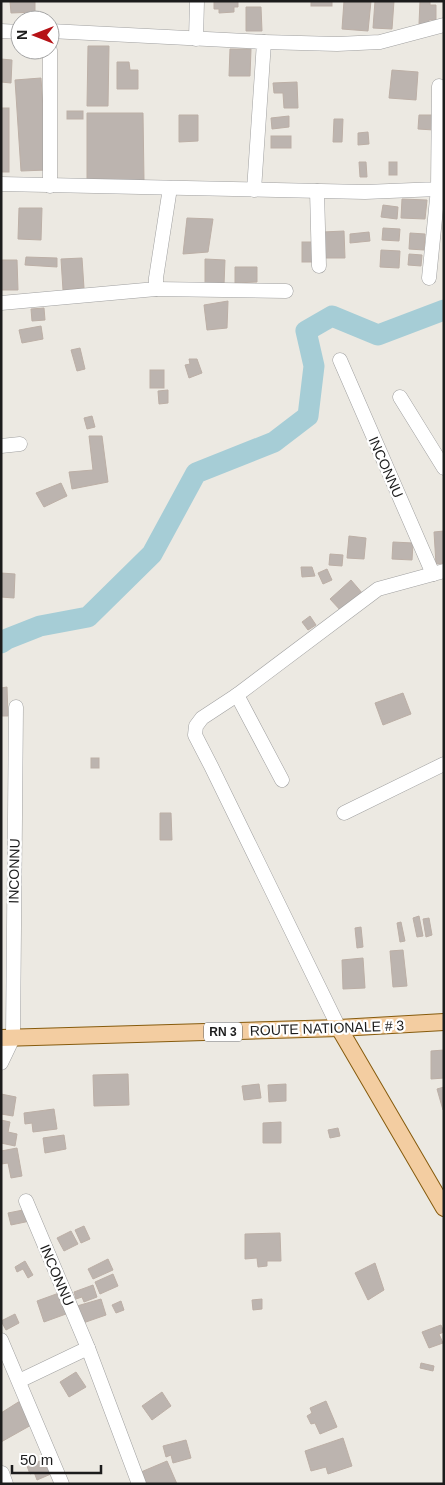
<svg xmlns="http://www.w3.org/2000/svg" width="445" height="1485" font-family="Helvetica,sans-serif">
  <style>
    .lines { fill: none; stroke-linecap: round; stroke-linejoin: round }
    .river { stroke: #a6cdd6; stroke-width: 21 }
    .building { fill: #bcb4af; stroke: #bcafa6 }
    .minor-casing { stroke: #a0a0a0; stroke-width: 15 }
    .major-casing { stroke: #865b0d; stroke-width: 18 }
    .minor { stroke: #fff; stroke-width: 14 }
    .major { stroke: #f3cda1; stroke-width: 16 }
    .labels { text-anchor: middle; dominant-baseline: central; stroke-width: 4.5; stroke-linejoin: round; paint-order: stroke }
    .shield { fill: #fff; stroke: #606060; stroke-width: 1 }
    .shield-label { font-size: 12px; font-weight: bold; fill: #1c1c1c }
    .street-label { font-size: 14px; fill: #1c1c1c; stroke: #fff }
  </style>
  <rect width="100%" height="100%" fill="#ece9e2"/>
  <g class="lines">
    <path class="river" d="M1 643 7 639 40 626 88 617 152 554 196 473 274 442 308 416 314 366 306 331 332 316 378 335 444 310"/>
  </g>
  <g class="building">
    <path d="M10 1H35V12L11 13Z"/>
    <path d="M214 1H238V7H234V12L219 13V9H214Z"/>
    <rect x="311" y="1" width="21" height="5"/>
    <path d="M344 1H371L368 31 342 29Z"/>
    <path d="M375 1H394L392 29 373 28Z"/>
    <path d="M420 1H430V5H436V20H429V24H419Z"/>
    <path d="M246 7H261L262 31H246Z"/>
    <path d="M88 46H109L108 106H87Z"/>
    <path d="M230 49H251L250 76H229Z"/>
    <path d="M1 59 12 60 11 83 1 82Z"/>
    <path d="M117 62H129L130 70H138V89H117Z"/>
    <path d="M392 70 418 72 416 100 389 98Z"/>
    <path d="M41 78 47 170 21 171 15 80Z"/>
    <path d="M297 82 298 108H284L283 93H274L273 83Z"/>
    <rect x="1" y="108" width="8" height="64"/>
    <rect x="67" y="111" width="16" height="8"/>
    <path d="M87 113H143L144 181 87 179Z"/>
    <path d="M179 115H198V141L179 142Z"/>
    <path d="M419 115H435L434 130 418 129Z"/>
    <path d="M289 116V127L272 129 271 118Z"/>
    <path d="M334 119H343L342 142H333Z"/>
    <path d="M368 132 369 144 358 145V133Z"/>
    <rect x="271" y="136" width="20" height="12"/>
    <path d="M359 162H366L367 177H360Z"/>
    <rect x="389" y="162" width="8" height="13"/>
    <path d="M402 199 427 200 425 219 401 218Z"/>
    <path d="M383 205 398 207 397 219 381 217Z"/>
    <path d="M19 208H42L41 240 18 239Z"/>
    <path d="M187 218 213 219 208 252 183 254Z"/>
    <path d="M383 228 400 229 399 241 382 240Z"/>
    <path d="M344 231 345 258H324L323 232Z"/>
    <path d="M369 232 370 241 350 243V234Z"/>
    <path d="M410 233 425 234 424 250 409 249Z"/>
    <rect x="302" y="242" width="12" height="20"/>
    <path d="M381 250 400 251 399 268 380 267Z"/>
    <path d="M409 254 422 255 421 266 408 265Z"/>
    <path d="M26 257 57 258V267L25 265Z"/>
    <path d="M82 258 84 288 63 290 61 259Z"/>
    <path d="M205 259 225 260 224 285H205Z"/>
    <path d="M1 260H17L18 290H1Z"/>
    <path d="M235 267H257V282L235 283Z"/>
    <path d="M228 301 227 328 207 330 204 305Z"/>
    <path d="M44 308 45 320 32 321 31 309Z"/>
    <path d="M41 326 43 339 22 343 19 330Z"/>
    <path d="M80 348 85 369 77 371 71 350Z"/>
    <path d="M189 359H197L202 373 189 378 185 365 190 364Z"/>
    <rect x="150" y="370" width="14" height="18"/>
    <path d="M168 390V403L159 404 158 391Z"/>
    <path d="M92 416 95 427 87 429 84 418Z"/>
    <path d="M89 436H102L108 482 72 489 69 472 93 470Z"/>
    <path d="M61 483 67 496 44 507 36 493Z"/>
    <path d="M444 531V563L436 564 434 532Z"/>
    <path d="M349 536 366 538 364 559 347 558Z"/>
    <path d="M393 542 413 543 412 560 392 559Z"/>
    <path d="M330 554 343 555 342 566 329 565Z"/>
    <path d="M301 567H312L315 576 302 577Z"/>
    <path d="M327 569 332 580 323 584 318 573Z"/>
    <path d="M1 573 15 574 14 598 1 597Z"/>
    <path d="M351 580 363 594 342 612 330 599Z"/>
    <path d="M310 616 316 625 308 630 302 622Z"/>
    <path d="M7 687 8 716H1V688Z"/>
    <path d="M403 693 411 714 383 725 375 703Z"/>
    <rect x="91" y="758" width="8" height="10"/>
    <path d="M160 813H171L172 840H160Z"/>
    <path d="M419 916 423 936 417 937 413 918Z"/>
    <path d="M429 918 432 935 426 937 423 919Z"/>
    <path d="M401 922 405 941 400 942 397 923Z"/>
    <path d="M361 927 363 947 357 948 355 928Z"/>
    <path d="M403 950 407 986 393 987 390 951Z"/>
    <path d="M363 958 365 988 343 989 342 960Z"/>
    <path d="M444 1050V1078L431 1079V1051Z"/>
    <path d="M128 1074 129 1105 94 1106 93 1075Z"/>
    <path d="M259 1084 261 1098 244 1100 242 1086Z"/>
    <path d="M286 1084V1101L269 1102 268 1085Z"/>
    <path d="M444 1087V1110H443L437 1089Z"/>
    <path d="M1 1094 16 1097 13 1116 1 1114Z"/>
    <path d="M54 1109 57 1129 33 1132 32 1123 25 1124 24 1113Z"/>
    <path d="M1 1120 10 1122 8 1132 17 1134 15 1146 1 1143Z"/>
    <path d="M281 1122V1143H263V1123Z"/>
    <path d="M338 1128 340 1136 330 1138 328 1130Z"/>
    <path d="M64 1135 66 1149 45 1153 43 1138Z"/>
    <path d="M17 1148 22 1176 11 1178 8 1163 1 1164V1151Z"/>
    <path d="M28 1209 30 1221 11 1225 8 1213Z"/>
    <path d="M84 1226 90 1239 81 1243 75 1230Z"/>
    <path d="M71 1231 78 1244 64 1251 57 1238Z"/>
    <path d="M280 1233 281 1261H267V1266L258 1267 257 1258 245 1259V1234Z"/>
    <path d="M108 1259 113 1270 93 1279 88 1269Z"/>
    <path d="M25 1261 33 1275 28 1278 23 1269 17 1272 15 1267Z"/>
    <path d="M375 1263 384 1290 368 1300 355 1273Z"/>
    <path d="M113 1274 118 1286 100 1294 95 1282Z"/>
    <path d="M93 1285 97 1297 84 1302 82 1297 76 1299 74 1292Z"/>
    <path d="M59 1293 66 1314 44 1322 37 1301Z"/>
    <path d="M101 1299 106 1315 83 1323 77 1306Z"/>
    <path d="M262 1299V1309L253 1310 252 1300Z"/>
    <path d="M121 1301 124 1310 116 1313 112 1305Z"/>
    <path d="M15 1314 19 1323 6 1330 1 1321Z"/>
    <path d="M441 1325 444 1332 439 1334 443 1343 429 1348 422 1332Z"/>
    <path d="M421 1363 434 1366 433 1371 420 1368Z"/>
    <path d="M76 1372 86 1387 69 1397 60 1382Z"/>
    <path d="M162 1392 171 1406 152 1420 142 1406Z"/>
    <path d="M20 1401 33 1424 1 1442V1413Z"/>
    <path d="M326 1401 337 1427 320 1434 315 1423 311 1424 307 1416 312 1413 310 1408Z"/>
    <path d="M343 1438 352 1466 328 1474 326 1467 311 1471 305 1451Z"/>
    <path d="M186 1440 191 1458 173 1463 171 1455 166 1457 163 1446Z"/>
    <path d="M46 1459 51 1474 37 1480 34 1472 30 1474 27 1466Z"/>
    <path d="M167 1461 177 1484H146L141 1472Z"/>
  </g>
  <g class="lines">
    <g class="minor-casing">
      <g id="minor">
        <path d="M1 31 20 32"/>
        <path d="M50 31 264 42 254 190"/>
        <path d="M196 39 197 1"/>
        <path d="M264 42 337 44 380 42 444 25"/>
        <path d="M50 50V186"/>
        <path d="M1 184 365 192 438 189 439 86"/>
        <path d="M317 191 319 266"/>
        <path d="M429 278 438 189 444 188"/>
        <path d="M156 289 286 291"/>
        <path d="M1 303 156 289V278L170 188"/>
        <path d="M340 360 433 574"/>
        <path d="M400 397 444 468"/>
        <path d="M1 446 20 444"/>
        <path d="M237 695 282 780"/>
        <path d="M344 813 444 764"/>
        <path d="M339 1028 211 766 195 735 196 726 202 718 237 695 378 589 444 571"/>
        <path d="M1 1063 13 1038 16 707"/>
        <path d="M26 1201 88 1348 139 1484"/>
        <path d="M1 1340 62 1484"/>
        <path d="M19 1381 88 1348"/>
        <path d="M2 1473 6 1484"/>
      </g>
    </g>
    <g class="major-casing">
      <g id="major">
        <path d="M339 1028 444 1208"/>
        <path d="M1 1038 339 1028 444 1022"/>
      </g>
    </g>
    <use href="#minor" class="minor"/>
    <use href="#major" class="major"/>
  </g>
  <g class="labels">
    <rect class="shield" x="204" y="1022.5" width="38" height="19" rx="4"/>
    <g class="shield-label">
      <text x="223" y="1032">RN 3</text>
    </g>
    <g class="street-label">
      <text transform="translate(386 467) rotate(66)">INCONNU</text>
      <text transform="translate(14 871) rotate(-89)">INCONNU</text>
      <text transform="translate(327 1028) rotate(-2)">ROUTE NATIONALE # 3</text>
      <text transform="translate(57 1275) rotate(67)">INCONNU</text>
    </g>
  </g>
  <rect width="445" height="1485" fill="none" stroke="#1c1c1c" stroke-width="5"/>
  <g transform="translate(35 35) rotate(270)"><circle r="24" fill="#ffffff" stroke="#a4a4a4"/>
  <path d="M0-4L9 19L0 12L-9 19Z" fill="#b61216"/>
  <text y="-8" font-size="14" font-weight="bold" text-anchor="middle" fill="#1c1c1c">N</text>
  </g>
  <path d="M12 1465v8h89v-8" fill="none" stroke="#1c1c1c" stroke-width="2.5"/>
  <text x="20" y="1465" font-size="15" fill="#1c1c1c" stroke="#ffffff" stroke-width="4" paint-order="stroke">50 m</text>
</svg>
